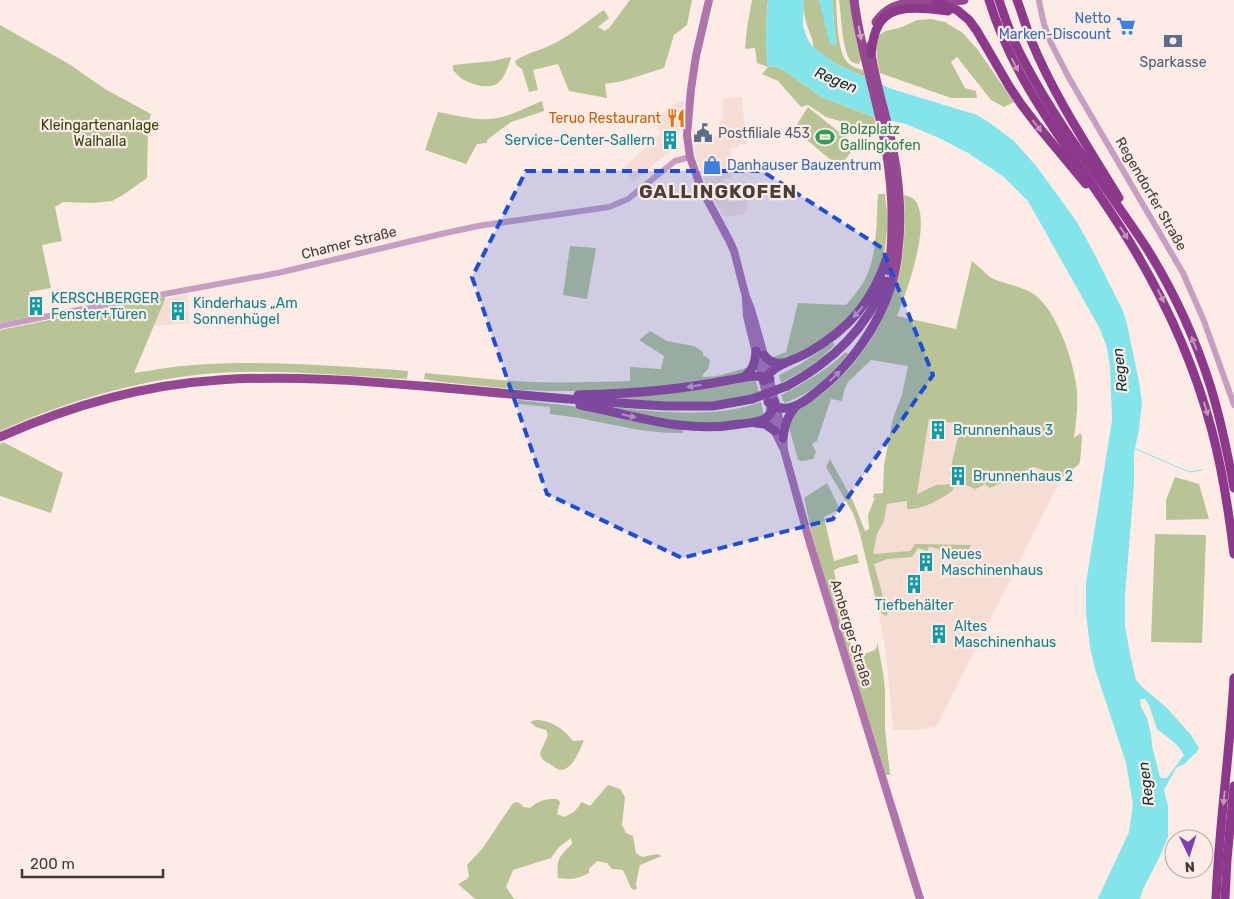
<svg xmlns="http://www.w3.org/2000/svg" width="1234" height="899" font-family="Rubik,sans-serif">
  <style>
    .built { fill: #f6ddd4 }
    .green { fill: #b8c495 }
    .water { fill: #83e5ea; fill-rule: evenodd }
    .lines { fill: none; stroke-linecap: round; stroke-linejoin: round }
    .stream { stroke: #83e5ea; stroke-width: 1 }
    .tertiary { stroke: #c59ec2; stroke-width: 6 }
    .secondary { stroke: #ae74ab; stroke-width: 8 }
    .trunk { stroke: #954892; stroke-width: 9 }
    .motorway { stroke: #8d398b; stroke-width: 9 }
    .trunk-bridge { stroke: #954892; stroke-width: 9 }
    .oneway { fill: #cea2c0 }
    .oneway2 { fill: #c592b8 }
    .marked { fill: #1d4ed8; fill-opacity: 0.2; stroke: #1d4ed8; stroke-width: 4; stroke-dasharray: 10 6; stroke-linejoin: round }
    .labels { text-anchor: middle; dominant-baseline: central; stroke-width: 4.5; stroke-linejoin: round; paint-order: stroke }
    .shop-label { font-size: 14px; fill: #366cbe; stroke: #fdece6; text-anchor: end }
    .service-label { font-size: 14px; fill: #4e5e75; stroke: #fdece6 }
    .food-label { font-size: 14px; fill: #c56008; stroke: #fdece6; text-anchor: end }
    .park-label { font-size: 14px; fill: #37410d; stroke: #fdece6 }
    .leisure-label { font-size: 14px; fill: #27864d; stroke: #fdece6; text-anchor: start }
    .culture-label { font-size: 14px; fill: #0d838f; stroke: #fdece6; text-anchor: start }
    .street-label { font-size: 14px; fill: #403a37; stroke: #fdece6 }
    .water-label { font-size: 15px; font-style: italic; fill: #013336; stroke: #fdece6 }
    .district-label { font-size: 19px; font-weight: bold; letter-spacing: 1px; fill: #4b3e39; stroke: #fdece6 }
  </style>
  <rect width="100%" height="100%" fill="#fdece6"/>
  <g class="built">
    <path d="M742 97 746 145 738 144V147L731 148 732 177 723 179 728 202 748 200 745 214 726 217 723 216 707 185 695 154V143L721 135 720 121 723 120V99Z"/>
    <path d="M679 102H684L679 133 675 143 668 153 633 182 625 166 661 134 653 121Z"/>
    <path d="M187 294 189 323 153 326 165 299Z"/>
    <path d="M929 419 961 424 950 474 961 473 966 476 965 485 976 489 985 484 990 487 1034 467 1062 477 936 727 913 730H893L886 653 878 609 885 615 888 613 874 564 888 559 900 558 918 547H935L952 555 969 549 915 544 910 551 873 555 877 534 884 521 887 504 907 501 916 494Z"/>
  </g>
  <g class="green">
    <path d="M630 0H692L687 25 674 35 664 68 623 81 605 84 607 98 569 91 558 64 533 70 538 90 529 92 522 69 517 66 515 61C526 53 539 51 551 45 570 36 586 22 604 10L609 18 598 27 605 31 609 28Z"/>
    <path d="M752 0H768C766 23 765 44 768 67L775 66 783 70 823 98 874 117 878 132 826 117 808 105 801 107 778 81 762 74 768 67 757 63 755 48 745 49 747 28Z"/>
    <path d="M804 0H819L836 46 832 0H836C837 15 837 53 848 63 852 67 858 69 863 70L865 77 836 64 813 47C814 40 810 35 808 28 805 19 803 10 804 0Z"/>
    <path d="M839 0H851L856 37 861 59 859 64C857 64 854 63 852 62 842 54 841 13 839 0Z"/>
    <path d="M931 19 945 22 963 33 978 50 1014 102 1004 107 991 100 957 57 951 62 965 88 976 91 977 98H951L880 73C877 60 874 48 879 35L886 31 902 27 917 20Z"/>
    <path d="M0 25 69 64 105 89 151 114 148 128 147 178 123 195 112 201 92 203 63 202 55 207 62 241 42 245 51 288 29 292 33 316 0 323Z"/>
    <path d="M510 57 511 59C508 66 505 76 500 81 491 91 473 85 462 79 459 77 456 73 453 70V65L493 61Z"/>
    <path d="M542 101 544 111 511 122 487 140V143L477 144 466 164 425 150 438 112C454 115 473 120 489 119 507 118 525 108 542 101Z"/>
    <path d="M808 107 856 146 839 167 794 129Z"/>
    <path d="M878 194H885L888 222 885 250 881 266 860 306 829 336 793 358 774 360 773 357 786 352 798 303 846 305C852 298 858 291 863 283 878 257 876 223 878 194Z"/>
    <path d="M904 195C909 196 914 198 917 203 930 228 907 291 897 316L956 329 972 261 990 277 996 280C1008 284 1021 287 1032 293 1057 308 1075 365 1077 392 1078 408 1076 423 1074 438L1081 433 1082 438 1080 462 1078 465 1062 477 1034 467 990 488 985 484 976 489 965 485 966 476 961 473 949 475 961 424 929 419 917 494 936 485 953 484V490C942 499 923 510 907 509V501L887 504 884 521 877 534 873 554 910 551 915 544 971 545C964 565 942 547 929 547L927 551 918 548 912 557 888 559 874 564 888 614 885 616 878 609 860 534 853 513 826 467 830 459 853 501 865 531 869 529 868 515 875 498H873L874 494 883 493 884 465 893 418 902 395 908 366 871 360 848 382 845 388 842 401 831 399 817 441 812 444 816 452 813 459 802 461 798 460 788 424C792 408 815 400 827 390 859 363 881 329 894 289 897 280 901 270 902 260 905 238 905 217 904 195Z"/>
    <path d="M570 246 596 248 587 299 563 295Z"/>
    <path d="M165 297V299L134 373C154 370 174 366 194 365 262 360 330 366 397 370L408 371 407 379C341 376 271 368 205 374 134 381 65 402 0 431V330Z"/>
    <path d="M650 331 667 341 694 346 703 352V355L708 358 710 361 708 369 703 374V377L717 376 746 368 745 373 696 383 601 391H548L523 390 442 382 424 379 425 373C460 376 494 380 529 382 563 383 597 382 630 381V367L661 369 664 356 639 340Z"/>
    <path d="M833 342 835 345 820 359 803 371 781 383 779 375 799 365Z"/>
    <path d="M846 352 848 354C829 377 812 394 784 403L781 395C805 383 826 370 846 352Z"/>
    <path d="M755 379 759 392C709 409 653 401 601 397Z"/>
    <path d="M518 400 571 406 683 429V433C651 434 620 426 589 420 576 417 563 416 550 414V407L518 404Z"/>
    <path d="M761 402 764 417 750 421 684 425 601 406C653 411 710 420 761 402Z"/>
    <path d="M3 442 63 473 51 513 0 496V444Z"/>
    <path d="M1175 477 1199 484 1209 519 1166 520V500Z"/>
    <path d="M827 483 840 509 824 517 834 561 857 554 859 563 841 567 834 570 836 581 831 583 853 651 856 654 859 656 875 650 877 646V641L883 672 885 690V729L890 775H886L827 586 812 535 804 498Z"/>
    <path d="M1155 534 1206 535 1202 643 1151 642Z"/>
    <path d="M535 720C551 720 563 728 573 741L584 740C580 749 573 770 560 770 557 769 553 766 550 764 544 761 541 759 540 753L548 735 546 730 536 727 530 722Z"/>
    <path d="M608 785 620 789 625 797 622 825 626 833 633 836 636 853 642 857 657 854 662 856 640 865 636 883 637 889 634 890 631 888 623 870 612 869 607 863 597 861 589 869V873C577 879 572 880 558 878 556 860 559 856 572 844L571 838 559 847 551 858 513 870 506 887 514 899H475L458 884 467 879 469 876 467 865 482 849 513 803 518 802 524 807 530 808C540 800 544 799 557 799L560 802 557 814 564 817 574 812 582 802 590 806Z"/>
  </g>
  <g class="water">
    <path d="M768 0H804L803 26 808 40 813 47 836 64 892 89 977 115 990 123 1014 141 1037 167 1077 222 1094 253 1123 311 1127 324 1140 387 1142 403 1139 430 1134 453V485L1125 596V625L1130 654 1136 680 1143 688 1166 707 1191 735 1199 748 1197 752 1188 760 1186 763 1176 768 1164 790 1168 806V837L1160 856 1143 889 1140 899H1098L1100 894 1129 832 1133 804 1126 763 1095 669 1090 647 1086 614V583L1112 420 1110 367 1107 348 1100 329 1028 201 1004 177 968 153 939 138 906 124 874 117 823 98 783 70 775 66 768 67C765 44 766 23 768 0ZM1140 699H1145L1149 705 1157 729 1176 744 1181 750 1184 755 1167 778H1162L1160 777 1152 746 1151 734 1147 718 1141 707Z"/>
    <path d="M819 0H832L836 46 830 44Z"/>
  </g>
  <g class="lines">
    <path class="stream" d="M1136 449 1189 472 1202 470"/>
    <g class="tertiary">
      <path d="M1039 0 1040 6 1044 24 1051 43 1069 78 1183 273 1204 321 1234 405"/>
      <path d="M0 326 78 310 278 273 441 234 478 226 609 207 628 199 675 161 690 157"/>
    </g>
    <g class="secondary">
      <path d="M709 0 696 56 691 89 687 135 690 157 701 188 729 240 734 251 746 297 751 309 764 355 783 435 784 450 809 540 920 899"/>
      <path d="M746 300 747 316 767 398"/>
      <path d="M770 409 776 434 783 448"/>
    </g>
    <g class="trunk">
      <path d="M854 0C860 51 878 99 886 149 893 190 894 230 889 271"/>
      <path d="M910 0 936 3 964 0"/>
      <path d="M876 22C887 7 897 5 914 1"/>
      <path d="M764 355C769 362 775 364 784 363"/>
      <path d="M742 378C753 371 755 363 756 351"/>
      <path d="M764 381C773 364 794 361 809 352 849 329 872 302 887 258"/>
      <path d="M787 386C833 361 866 329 886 281"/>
      <path d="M578 395C628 394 679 390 729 380 741 378 758 373 770 379"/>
      <path d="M768 402C784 416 802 404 815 393 856 362 889 311 897 260 902 224 900 186 893 150 887 116 874 81 870 46"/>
      <path d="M580 405C635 415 683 434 740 424 758 422 771 422 775 402"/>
      <path d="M755 423 765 424 775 431"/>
      <path d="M0 437C69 406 143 385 219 380 290 375 363 381 434 387 512 394 590 402 668 406H713L752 399"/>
      <path d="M783 438C785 424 787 417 796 406"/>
    </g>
    <g class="motorway">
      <path d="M989 0C1015 86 1074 154 1121 228 1161 291 1193 359 1212 431 1223 472 1229 513 1234 554"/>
      <path d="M999 0C1006 22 1014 43 1025 63 1059 128 1106 186 1146 247 1173 290 1196 340 1211 388 1221 421 1228 455 1234 488"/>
      <path d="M1017 0C1022 13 1026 27 1031 40 1054 96 1088 147 1119 198"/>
      <path d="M936 3 957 10 969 20 977 31 1009 86 1021 104 1037 125 1086 184"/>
      <path d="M871 54C872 45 873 35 878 26 890 2 925 8 948 11"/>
      <path d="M1216 899C1219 825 1230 752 1234 678"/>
      <path d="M1225 899 1227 859 1234 786"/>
    </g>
    <path class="trunk-bridge" d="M752 399 787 386"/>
  </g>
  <defs><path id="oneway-solid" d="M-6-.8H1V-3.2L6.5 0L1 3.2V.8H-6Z" transform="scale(1.25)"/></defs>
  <g class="oneway">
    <use href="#oneway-solid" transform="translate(860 33) rotate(79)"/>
    <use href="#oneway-solid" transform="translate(858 312) rotate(131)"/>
    <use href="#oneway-solid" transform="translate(835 376) rotate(-45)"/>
    <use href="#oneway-solid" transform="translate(694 386) rotate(172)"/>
    <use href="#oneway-solid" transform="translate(629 416) rotate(13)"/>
  </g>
  <g class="oneway2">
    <use href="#oneway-solid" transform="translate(1015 65) rotate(63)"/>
    <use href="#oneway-solid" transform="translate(1037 126) rotate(52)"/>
    <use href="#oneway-solid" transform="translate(1124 233) rotate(58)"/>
    <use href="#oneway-solid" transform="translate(1161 296) rotate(64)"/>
    <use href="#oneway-solid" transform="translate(1194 343) rotate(-112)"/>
    <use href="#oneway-solid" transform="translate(1206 409) rotate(73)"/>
    <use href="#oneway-solid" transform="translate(1224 798) rotate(96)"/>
  </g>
  <path class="marked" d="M526 171H762L882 248 933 375 833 519 682 558 547 494 472 277Z"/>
  <defs>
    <g id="supermarket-bare" transform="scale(1.5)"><path d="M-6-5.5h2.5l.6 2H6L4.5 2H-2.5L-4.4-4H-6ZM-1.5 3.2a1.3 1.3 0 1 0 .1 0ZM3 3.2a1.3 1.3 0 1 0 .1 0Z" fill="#3f7fe0" stroke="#fdece6" stroke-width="2.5" paint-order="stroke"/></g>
    <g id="bank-bare" transform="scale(1.5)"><path d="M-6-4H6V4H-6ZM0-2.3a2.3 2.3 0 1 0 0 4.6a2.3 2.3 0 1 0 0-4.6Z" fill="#5c6f8a" stroke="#fdece6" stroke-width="2.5" paint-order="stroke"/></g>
    <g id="restaurant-bare" transform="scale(1.5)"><path d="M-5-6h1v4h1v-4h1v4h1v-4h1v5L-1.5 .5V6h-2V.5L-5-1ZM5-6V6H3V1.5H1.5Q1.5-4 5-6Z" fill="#e8710a" stroke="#fdece6" stroke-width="2.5" paint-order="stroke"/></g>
    <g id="civic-bare" transform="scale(1.5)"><path d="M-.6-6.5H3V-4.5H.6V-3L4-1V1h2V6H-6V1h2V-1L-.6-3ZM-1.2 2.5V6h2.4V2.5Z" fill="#5c6f8a" stroke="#fdece6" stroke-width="2.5" paint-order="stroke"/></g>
    <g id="stadium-bare" transform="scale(1.5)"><path d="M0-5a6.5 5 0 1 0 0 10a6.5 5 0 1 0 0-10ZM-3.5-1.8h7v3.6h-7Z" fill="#2e9e5b" stroke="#fdece6" stroke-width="2.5" paint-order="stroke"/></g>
    <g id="building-bare" transform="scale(1.5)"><path d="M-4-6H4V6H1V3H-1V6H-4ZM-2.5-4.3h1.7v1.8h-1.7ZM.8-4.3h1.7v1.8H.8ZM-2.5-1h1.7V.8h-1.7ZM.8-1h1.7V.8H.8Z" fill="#0f9aa8" stroke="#fdece6" stroke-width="2.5" paint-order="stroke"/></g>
    <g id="shop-bare" transform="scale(1.5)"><path d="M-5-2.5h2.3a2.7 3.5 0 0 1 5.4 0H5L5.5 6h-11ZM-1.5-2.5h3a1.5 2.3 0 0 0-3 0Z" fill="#3f7fe0" stroke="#fdece6" stroke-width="2.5" paint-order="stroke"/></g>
  </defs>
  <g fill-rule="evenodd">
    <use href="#supermarket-bare" x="1126" y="26"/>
    <use href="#bank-bare" x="1173" y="41"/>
    <use href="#restaurant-bare" x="676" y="118"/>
    <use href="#civic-bare" x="703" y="133"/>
    <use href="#stadium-bare" x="825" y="137"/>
    <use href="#building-bare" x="670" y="140"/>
    <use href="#shop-bare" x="712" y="165"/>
    <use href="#building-bare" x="36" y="306"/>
    <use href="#building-bare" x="178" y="311"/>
    <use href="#building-bare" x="938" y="430"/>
    <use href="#building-bare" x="958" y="476"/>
    <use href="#building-bare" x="926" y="562"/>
    <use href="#building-bare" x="914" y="584"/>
    <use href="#building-bare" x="939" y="634"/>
  </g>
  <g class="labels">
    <g class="shop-label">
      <text x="1111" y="18">Netto<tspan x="1111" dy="16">Marken-Discount</tspan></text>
      <text x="727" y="165" text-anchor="start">Danhauser Bauzentrum</text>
    </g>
    <g class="service-label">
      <text x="1173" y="62">Sparkasse</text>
      <text x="718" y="133" text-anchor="start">Postfiliale 453</text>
    </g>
    <g class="food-label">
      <text x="661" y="118">Teruo Restaurant</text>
    </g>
    <g class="park-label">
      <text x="100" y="125">Kleingartenanlage<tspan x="100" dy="16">Walhalla</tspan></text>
    </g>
    <g class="leisure-label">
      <text x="840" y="129">Bolzplatz<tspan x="840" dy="16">Gallingkofen</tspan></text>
    </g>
    <g class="culture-label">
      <text x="655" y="140" text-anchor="end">Service-Center-Sallern</text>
      <text x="51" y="298">KERSCHBERGER<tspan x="51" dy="16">Fenster+Türen</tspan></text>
      <text x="193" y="303">Kinderhaus „Am<tspan x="193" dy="16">Sonnenhügel</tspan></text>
      <text x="953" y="430">Brunnenhaus 3</text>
      <text x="973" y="476">Brunnenhaus 2</text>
      <text x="941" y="554">Neues<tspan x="941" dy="16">Maschinenhaus</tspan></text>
      <text x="914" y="605" text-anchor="middle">Tiefbehälter</text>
      <text x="954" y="626">Altes<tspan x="954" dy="16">Maschinenhaus</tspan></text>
    </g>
    <g class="street-label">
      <text transform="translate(1151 194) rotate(60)">Regendorfer Straße</text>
      <text transform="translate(349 243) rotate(-14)">Chamer Straße</text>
      <text transform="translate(851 633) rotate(73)">Amberger Straße</text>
    </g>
    <g class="water-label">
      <text transform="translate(836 80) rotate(23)">Regen</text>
      <text transform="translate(1120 370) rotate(-96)">Regen</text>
      <text transform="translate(1146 784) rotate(-97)">Regen</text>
    </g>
    <g class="district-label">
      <text x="718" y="191">GALLINGKOFEN</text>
    </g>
  </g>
  <g transform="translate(1189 854) rotate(176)"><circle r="24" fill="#fdece6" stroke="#b1a5a0"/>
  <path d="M0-4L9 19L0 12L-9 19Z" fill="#7d3eb2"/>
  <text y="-8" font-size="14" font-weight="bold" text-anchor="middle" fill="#403a37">N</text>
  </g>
  <path d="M22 869v8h141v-8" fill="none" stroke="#403a37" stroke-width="2.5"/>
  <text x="30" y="869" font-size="15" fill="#403a37" stroke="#fdece6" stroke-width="4" paint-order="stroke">200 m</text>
</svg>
